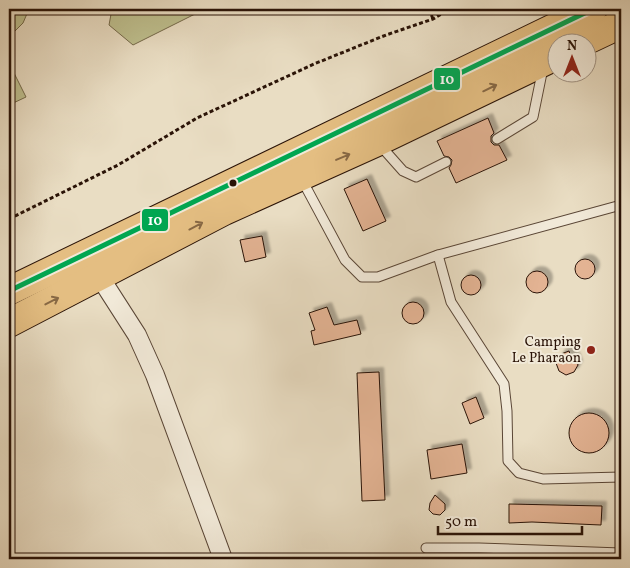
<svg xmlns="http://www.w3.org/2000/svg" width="630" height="568" font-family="Vollkorn,serif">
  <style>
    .green { fill: #bebf8e; stroke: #74694a }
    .building { fill: #e3b393; stroke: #2a1307; filter: url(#shadow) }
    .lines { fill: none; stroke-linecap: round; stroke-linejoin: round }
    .lane-casing { stroke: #5a4636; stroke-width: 11 }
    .street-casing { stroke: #5a4636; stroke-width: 20 }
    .highway-casing { stroke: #2a1307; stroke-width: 30 }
    .path { stroke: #2a1307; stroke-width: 3; stroke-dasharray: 4 2.5; stroke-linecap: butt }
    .lane { stroke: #f1e9d8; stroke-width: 9 }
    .street { stroke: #f1e9d8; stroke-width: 18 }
    .highway { stroke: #e4be82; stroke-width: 28 }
    .bus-1-casing { stroke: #f1e9d8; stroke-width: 9 }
    .bus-1 { stroke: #00a651; stroke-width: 5 }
    .oneway { stroke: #876844 }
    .bus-dot { fill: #2a1307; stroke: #f1e9d8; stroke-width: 2 }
    .poi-dot { fill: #8f2418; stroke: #f1e9d8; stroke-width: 2 }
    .labels { text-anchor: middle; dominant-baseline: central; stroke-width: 4; stroke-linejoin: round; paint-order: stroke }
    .poi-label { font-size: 14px; fill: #2a1307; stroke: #f1e9d8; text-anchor: end }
    .line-badge { stroke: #f1e9d8; stroke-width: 2 }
    .badge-label { font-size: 14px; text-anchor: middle; font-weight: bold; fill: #fff }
  </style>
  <defs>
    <filter id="shadow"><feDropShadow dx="4.5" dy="-4.5" stdDeviation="1" flood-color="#0004"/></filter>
  </defs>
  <rect width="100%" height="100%" fill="#e9ddc3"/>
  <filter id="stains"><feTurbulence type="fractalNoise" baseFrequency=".004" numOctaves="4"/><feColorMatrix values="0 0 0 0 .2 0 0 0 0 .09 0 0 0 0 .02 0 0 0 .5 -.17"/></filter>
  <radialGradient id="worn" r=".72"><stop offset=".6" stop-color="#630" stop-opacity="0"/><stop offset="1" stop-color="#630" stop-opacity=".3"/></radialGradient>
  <g class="green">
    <path d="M9 9H29L23 23 9 37Z"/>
    <path d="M112 9H205L133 45 109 25Z"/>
    <path d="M9 63 26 97 9 105Z"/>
  </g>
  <g class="building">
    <path d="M488 118 494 133 491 136V142L494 145H499L507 160 456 183 449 168 451 165 452 160 449 157 444 156 437 141Z"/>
    <path d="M367 179 386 221 363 231 344 189Z"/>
    <path d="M262 236 266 257 245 262 240 240Z"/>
    <circle cx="585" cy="269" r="10"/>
    <circle cx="537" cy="282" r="11"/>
    <circle cx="471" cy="285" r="10"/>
    <circle cx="413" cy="313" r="11"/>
    <path d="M327 307 334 325 357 320 361 334 314 345 311 331 315 330 309 313Z"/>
    <path d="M569 351 570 354 575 357 578 365 574 372 566 375 559 371 556 363 561 354Z"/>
    <path d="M379 372 385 500 362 501 357 373Z"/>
    <path d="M476 397 484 418 470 424 462 403Z"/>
    <circle cx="589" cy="433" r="20"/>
    <path d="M462 444 467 473 431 479 427 450Z"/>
    <path d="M435 495 445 504V510L440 515 433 514 429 510 430 503Z"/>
    <path d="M509 504 602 506 601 525 532 522 509 523Z"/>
  </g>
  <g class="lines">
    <g class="lane-casing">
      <g id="lane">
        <path d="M497 139 533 117 543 68"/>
        <path d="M379 144 403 171 416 177 446 162"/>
        <path d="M301 178 345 260 362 277H378L438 255 621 205"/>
        <path d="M438 255 451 302 504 384 507 411 508 461 519 473 543 479 621 477"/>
        <path d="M426 548H479L621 553"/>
      </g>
    </g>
    <g class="street-casing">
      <path id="street" d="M94 268 137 335 155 375 223 559"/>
    </g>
    <g class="highway-casing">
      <g id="highway">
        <path d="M583 42 621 24"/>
        <path d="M9 291 593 9"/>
        <path d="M9 323 224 211 377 142 558 55"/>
      </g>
    </g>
    <g class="path">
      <path d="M429 9 433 19"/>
      <path d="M9 219 118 165 197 118 314 64 386 35 433 19 450 9"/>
    </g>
    <use href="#lane" class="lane"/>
    <use href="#street" class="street"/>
    <use href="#highway" class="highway"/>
    <g class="bus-1-casing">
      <path id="bus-1" d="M9 291 593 9"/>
    </g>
    <use href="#bus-1" class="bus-1"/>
  </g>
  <defs><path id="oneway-shaft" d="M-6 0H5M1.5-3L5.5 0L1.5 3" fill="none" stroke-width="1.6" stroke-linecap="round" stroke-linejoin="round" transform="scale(1.25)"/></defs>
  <g class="oneway">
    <use href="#oneway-shaft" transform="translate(490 88) rotate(-26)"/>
    <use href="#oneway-shaft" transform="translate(343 157) rotate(-23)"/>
    <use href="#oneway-shaft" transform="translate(196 226) rotate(-28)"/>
    <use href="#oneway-shaft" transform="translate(52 301) rotate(-27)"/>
  </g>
  <circle class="bus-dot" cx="233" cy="183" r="4.5"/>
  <circle class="poi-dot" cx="591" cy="350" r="5"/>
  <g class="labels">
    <g class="poi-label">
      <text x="581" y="342">Camping<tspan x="581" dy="16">Le Pharaon</tspan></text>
    </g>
  </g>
  <g class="line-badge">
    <rect x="433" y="67" width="28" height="24" rx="5" fill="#00a651"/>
    <rect x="141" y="208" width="28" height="24" rx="5" fill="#00a651"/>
  </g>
  <g class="badge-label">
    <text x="447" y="84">10</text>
    <text x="155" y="225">10</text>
  </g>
  <rect width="630" height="568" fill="none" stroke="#e9ddc3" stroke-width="30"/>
  <rect x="10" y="10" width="610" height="548" fill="none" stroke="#2a1307" stroke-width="2.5"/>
  <rect x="15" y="15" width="600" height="538" fill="none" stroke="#2a1307"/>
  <g transform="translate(572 58)"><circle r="24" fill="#f1e9d8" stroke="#a19384"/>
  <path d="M0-4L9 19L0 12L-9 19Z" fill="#8f2418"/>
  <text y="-8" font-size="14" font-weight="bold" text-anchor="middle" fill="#2a1307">N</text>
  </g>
  <path d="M438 526v8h144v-8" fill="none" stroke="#2a1307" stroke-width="2.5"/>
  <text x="445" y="526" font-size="15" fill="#2a1307" stroke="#f1e9d8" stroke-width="4" paint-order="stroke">50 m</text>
  <rect width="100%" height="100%" filter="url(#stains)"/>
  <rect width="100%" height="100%" fill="url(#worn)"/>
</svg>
